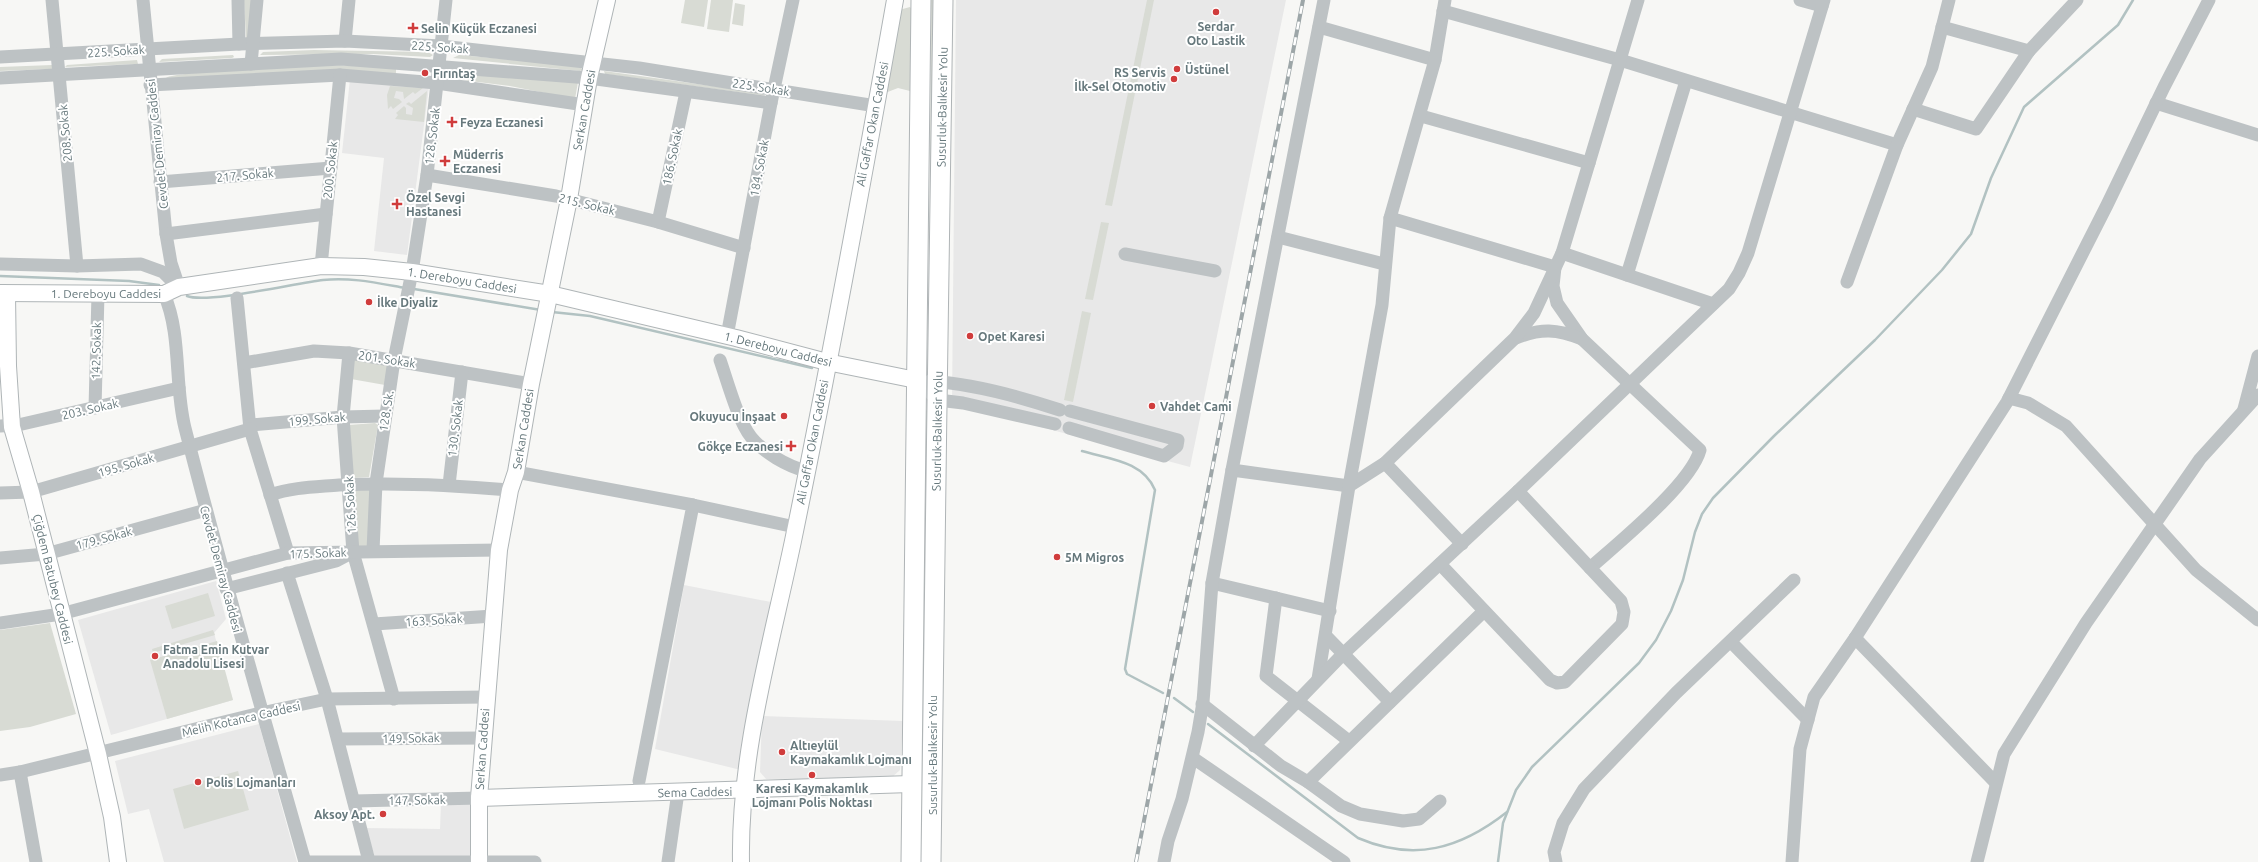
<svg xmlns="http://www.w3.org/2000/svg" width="2258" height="862" font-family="Ubuntu,sans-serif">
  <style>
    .built { fill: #e8e8e8 }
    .green { fill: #d8dbd4 }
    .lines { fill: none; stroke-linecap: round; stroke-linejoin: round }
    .stream { stroke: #b2c2c2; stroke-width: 2.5 }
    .major-casing { stroke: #afb5b7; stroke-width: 18 }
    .highway-casing { stroke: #afb4b6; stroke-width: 21 }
    .minor { stroke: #bdc2c4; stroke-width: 13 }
    .major { stroke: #fff; stroke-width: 16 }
    .highway { stroke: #fff; stroke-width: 19 }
    .rail-casing { stroke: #9da6a8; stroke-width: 4 }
    .rail { stroke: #fff; stroke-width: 2.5; stroke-dasharray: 8; stroke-linecap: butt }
    .poi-dot { fill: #d03c3c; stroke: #fff; stroke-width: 1.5 }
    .labels { text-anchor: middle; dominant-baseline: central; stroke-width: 4; stroke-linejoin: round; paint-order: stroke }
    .poi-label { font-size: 12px; font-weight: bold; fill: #66787c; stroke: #fff; text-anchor: start }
    .street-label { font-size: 12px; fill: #66787c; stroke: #fff }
  </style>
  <rect width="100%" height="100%" fill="#f7f7f5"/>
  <g class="built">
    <path d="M956 0H1286L1190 467 952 403Z"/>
    <path d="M350 79 429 87 407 255 374 251 384 158 342 153Z"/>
    <path d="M216 581 226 619 214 633 233 700 111 735 78 620Z"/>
    <path d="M684 585 771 602 741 770 655 749Z"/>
    <path d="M762 716 903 721 900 770 891 778 766 779 760 772Z"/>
    <path d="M259 724 297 862H164L149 809 128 814 115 761Z"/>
    <path d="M441 803H474V858L375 857 365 828 440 829Z"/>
  </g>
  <g class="green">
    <path d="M244 0H252L249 38H246Z"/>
    <path d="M685 0H708L704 27 681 23Z"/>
    <path d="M711 0H733L729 32 707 29Z"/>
    <path d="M931 0H934L929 367Z"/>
    <path d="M1147 0H1154L1112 206 1105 205Z"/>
    <path d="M735 3 745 5 743 26 732 24Z"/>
    <path d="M910 7 912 10 910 91 898 88 885 93 899 10Z"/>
    <path d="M314 50 428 52 433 55 430 57 373 54 260 55 263 52Z"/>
    <path d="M233 55 234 57 232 58 159 62 162 59Z"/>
    <path d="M459 55 581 66 582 70 580 71 453 58Z"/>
    <path d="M137 60 138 64 65 67 67 65Z"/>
    <path d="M52 65V69L0 71V67Z"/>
    <path d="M330 65 396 67V73L166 78C173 71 309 66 330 65Z"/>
    <path d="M604 71 763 93 765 96 605 74Z"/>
    <path d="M452 73 578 82 575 99 510 86 454 79Z"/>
    <path d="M390 86 423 88 415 94 413 92 404 99 403 92 396 91 394 98 399 99 402 102 393 109 391 106 388 109 387 95Z"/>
    <path d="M427 91 424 122 395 119 398 115 396 113 404 106 406 108V114L412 115 413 108 406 104 409 102 411 104Z"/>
    <path d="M1101 222 1109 223 1093 300 1085 299Z"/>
    <path d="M1082 311 1091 313 1073 402 1064 400Z"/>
    <path d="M354 358 389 363 385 385 351 379Z"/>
    <path d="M930 407 924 862H919L926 411Z"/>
    <path d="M375 423 378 425 369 477 353 478 349 425Z"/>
    <path d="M372 488 370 546H356L352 489Z"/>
    <path d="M208 593 215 616 172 629 165 606Z"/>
    <path d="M50 623 76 714 30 727 0 731V630Z"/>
    <path d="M213 630 215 635 153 653 152 649Z"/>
    <path d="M217 641 233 700 167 719 150 660Z"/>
    <path d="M238 771 249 810 184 829 173 789Z"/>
  </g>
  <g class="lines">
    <g class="stream">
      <path d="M0 276 129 281 159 285"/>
      <path d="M414 289 541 310"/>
      <path d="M187 296C207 304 296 283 323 280 351 277 377 283 405 288"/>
      <path d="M552 312 590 316 812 368"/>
      <path d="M1082 451C1109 459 1143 461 1155 490L1125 669 1127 674 1163 693"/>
      <path d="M1174 698 1193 712"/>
      <path d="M1208 724 1358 838C1414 862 1460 849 1507 812"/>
      <path d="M1498 862 1503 823 1516 790 1532 767 1639 663 1656 640 1671 611 1683 580 1695 532 1702 514 1713 498 1774 436 1875 340 1942 270 1971 234 1991 178 2024 107 2118 25 2133 0"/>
    </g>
    <g class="major-casing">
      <g id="major">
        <path d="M0 293 164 294 179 287 321 266 364 267 412 272 550 294 736 338 827 362 916 380"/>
        <path d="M7 294 8 366 12 427 31 492 98 754 112 817 118 862"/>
        <path d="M479 798 911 784"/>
        <path d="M479 862V798L499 550 510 490 516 472 531 384 569 199 589 78 607 0"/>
        <path d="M741 862C739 754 771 646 793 541 830 361 863 181 895 0"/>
      </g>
    </g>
    <g class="highway-casing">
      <g id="highway">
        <path d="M911 862 921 0"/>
        <path d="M931 862C933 575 940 287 943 0"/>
      </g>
    </g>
    <g class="minor">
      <path d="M52 0 77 266"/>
      <path d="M143 0 166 234 171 263 179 287"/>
      <path d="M238 0 239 44"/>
      <path d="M1800 0 1822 6"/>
      <path d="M1443 11 1620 60 1897 145"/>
      <path d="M1319 27 1435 60"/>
      <path d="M1942 27 2029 51 2077 0"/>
      <path d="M345 41 349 0"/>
      <path d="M0 57 239 44 345 41 441 46 639 68 876 106"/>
      <path d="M251 64 257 0"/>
      <path d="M0 78 341 59 589 78 771 103"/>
      <path d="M150 85 340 75 437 83 585 105"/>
      <path d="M2156 103 2258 135"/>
      <path d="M1913 109 1976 129 2029 51"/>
      <path d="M1421 116 1589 163"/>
      <path d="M427 175 556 196 658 222 744 248"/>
      <path d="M160 182 331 168"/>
      <path d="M1390 218 1555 267 1553 286 1557 303 1582 339 1700 450C1691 484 1618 543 1590 568"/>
      <path d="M658 222 686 92"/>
      <path d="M166 234 326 214"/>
      <path d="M1278 237 1384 264"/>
      <path d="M1562 253 1713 304"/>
      <path d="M1125 254 1215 271"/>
      <path d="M0 264 77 266 141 264 163 272 176 285"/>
      <path d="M321 266 340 75"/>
      <path d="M1627 275 1686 81"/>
      <path d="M1847 282 1897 145 1932 67 1949 0"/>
      <path d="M164 294C182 335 174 385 185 428 222 574 264 717 305 862"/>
      <path d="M237 298 250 429 288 553"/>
      <path d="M727 336 771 103 793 0"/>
      <path d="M1516 338C1541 328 1557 329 1582 339"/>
      <path d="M349 353 343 417 353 552 394 699"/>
      <path d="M720 360C727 380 738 421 751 437 764 453 787 466 806 471"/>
      <path d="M244 363 314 351 349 353 531 384"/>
      <path d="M916 380 938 400 963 403 1055 424"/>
      <path d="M930 381C975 384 1018 396 1060 410"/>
      <path d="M2009 398 2028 403 2066 426 2196 570 2258 620"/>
      <path d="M95 408 98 294"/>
      <path d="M2244 409 2258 356"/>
      <path d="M250 425 343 417 385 416"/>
      <path d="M0 426 18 425 179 388"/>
      <path d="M1069 428 1164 456 1177 446 1178 440 1070 411"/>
      <path d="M1385 463 1462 544"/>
      <path d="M1232 470 1349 486 1385 463 1515 338 1534 313 1562 253 1638 0"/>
      <path d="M516 472 693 505 639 781"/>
      <path d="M449 485 462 372"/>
      <path d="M0 493 31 492 250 429"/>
      <path d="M270 495C293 487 316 487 339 485 397 482 453 485 510 490"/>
      <path d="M693 505 795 527"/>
      <path d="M373 551 376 483 394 360 412 272 427 175 446 0"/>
      <path d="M0 558 46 554 206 510"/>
      <path d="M1440 564 1550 680 1557 683 1565 682 1622 624 1624 612 1621 601 1518 491"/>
      <path d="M287 573 327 699 369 861"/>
      <path d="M1212 583 1330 611"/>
      <path d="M226 589 336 561 353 552"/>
      <path d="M1276 598 1266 676 1349 741"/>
      <path d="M0 623 61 614 288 553 499 550"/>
      <path d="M374 624 493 616"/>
      <path d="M1326 636 1390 702"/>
      <path d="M1855 638 1996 783"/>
      <path d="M1731 642 1808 720"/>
      <path d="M1318 679 1349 486 1382 305 1390 218 1435 60 1445 0"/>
      <path d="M1202 704 1281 766 1308 782 1341 806 1360 814 1403 821 1419 819 1440 801"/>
      <path d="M338 739 483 738"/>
      <path d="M1254 746 1343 654 1518 491 1729 289 1739 273 1748 253 1824 0"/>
      <path d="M1193 758 1344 862"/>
      <path d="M20 772 36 862"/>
      <path d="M0 775 20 772 261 713 327 699 486 697"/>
      <path d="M1308 782 1484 611"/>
      <path d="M354 801 479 798"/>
      <path d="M305 862H535"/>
      <path d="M668 862 678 792"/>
      <path d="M1164 862 1168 841 1182 799 1198 732 1203 702 1212 583 1232 470 1324 0"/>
      <path d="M1556 862 1554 852 1563 823 1584 789 1676 693 1794 580"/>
      <path d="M1792 862 1800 749 1814 697 1855 638 2007 402 2107 205 2164 87 2209 0"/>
      <path d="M1977 862 2004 754 2086 623 2200 459 2258 395"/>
    </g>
    <use href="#major" class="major"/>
    <use href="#highway" class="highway"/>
    <g class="rail-casing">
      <path id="rail" d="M1136 862 1303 0"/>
    </g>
    <use href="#rail" class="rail"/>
  </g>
  <g class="poi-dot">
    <circle cx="1216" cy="12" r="4"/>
    <path d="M411 22h4v4h4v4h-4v4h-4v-4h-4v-4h4z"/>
    <circle cx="1177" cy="69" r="4"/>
    <circle cx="425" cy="73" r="4"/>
    <circle cx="1174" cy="79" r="4"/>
    <path d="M450 116h4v4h4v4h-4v4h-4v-4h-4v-4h4z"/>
    <path d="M443 155h4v4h4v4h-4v4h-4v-4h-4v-4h4z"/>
    <path d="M395 198h4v4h4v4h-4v4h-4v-4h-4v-4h4z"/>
    <circle cx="369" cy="302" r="4"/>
    <circle cx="970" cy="336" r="4"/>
    <circle cx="1152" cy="406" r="4"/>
    <circle cx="784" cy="416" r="4"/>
    <path d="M789 440h4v4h4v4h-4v4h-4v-4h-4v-4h4z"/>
    <circle cx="1057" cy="557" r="4"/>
    <circle cx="155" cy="656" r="4"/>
    <circle cx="782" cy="752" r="4"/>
    <circle cx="812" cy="775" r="4"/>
    <circle cx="198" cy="782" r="4"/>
    <circle cx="383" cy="814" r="4"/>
  </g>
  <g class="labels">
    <g class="poi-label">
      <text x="1216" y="26" text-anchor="middle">Serdar<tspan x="1216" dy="14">Oto Lastik</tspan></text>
      <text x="421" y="28">Selin Küçük Eczanesi</text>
      <text x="1185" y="69">Üstünel</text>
      <text x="1166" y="72" text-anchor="end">RS Servis<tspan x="1166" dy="14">İlk-Sel Otomotiv</tspan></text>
      <text x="433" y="73">Fırıntaş</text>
      <text x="460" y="122">Feyza Eczanesi</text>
      <text x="453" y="154">Müderris<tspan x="453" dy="14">Eczanesi</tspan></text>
      <text x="406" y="197">Özel Sevgi<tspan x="406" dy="14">Hastanesi</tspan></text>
      <text x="377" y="302">İlke Diyaliz</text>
      <text x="978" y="336">Opet Karesi</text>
      <text x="1160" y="406">Vahdet Cami</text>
      <text x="776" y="416" text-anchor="end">Okuyucu İnşaat</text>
      <text x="783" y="446" text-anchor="end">Gökçe Eczanesi</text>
      <text x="1065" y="557">5M Migros</text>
      <text x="163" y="649">Fatma Emin Kutvar<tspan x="163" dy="14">Anadolu Lisesi</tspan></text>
      <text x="790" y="745">Altıeylül<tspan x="790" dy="14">Kaymakamlık Lojmanı</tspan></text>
      <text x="206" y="782">Polis Lojmanları</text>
      <text x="812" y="788" text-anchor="middle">Karesi Kaymakamlık<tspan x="812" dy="14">Lojmanı Polis Noktası</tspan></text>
      <text x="375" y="814" text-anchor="end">Aksoy Apt.</text>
    </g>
    <g class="street-label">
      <text transform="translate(440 47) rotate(4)">225. Sokak</text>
      <text transform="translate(116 51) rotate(-4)">225. Sokak</text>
      <text transform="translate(761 87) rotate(9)">225. Sokak</text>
      <text transform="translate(942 107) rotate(-89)">Susurluk-Balıkesir Yolu</text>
      <text transform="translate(584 110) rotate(-80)">Serkan Caddesi</text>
      <text transform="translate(872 124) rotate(-79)">Ali Gaffar Okan Caddesi</text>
      <text transform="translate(65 133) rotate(-95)">208. Sokak</text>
      <text transform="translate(432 136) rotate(-83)">128. Sokak</text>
      <text transform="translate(157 144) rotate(-96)">Cevdet Demiray Caddesi</text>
      <text transform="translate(672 157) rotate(-78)">186. Sokak</text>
      <text transform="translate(759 168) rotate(-79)">184. Sokak</text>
      <text transform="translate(330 170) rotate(-84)">200. Sokak</text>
      <text transform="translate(245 175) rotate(-5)">217. Sokak</text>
      <text transform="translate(587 204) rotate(14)">215. Sokak</text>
      <text transform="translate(462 280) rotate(9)">1. Dereboyu Caddesi</text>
      <text x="106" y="293">1. Dereboyu Caddesi</text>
      <text transform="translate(778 349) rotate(14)">1. Dereboyu Caddesi</text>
      <text transform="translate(96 351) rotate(-89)">142. Sokak</text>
      <text transform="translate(387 359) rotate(9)">201. Sokak</text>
      <text transform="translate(90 409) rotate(-13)">203. Sokak</text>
      <text transform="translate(386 411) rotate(-81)">128. Sk.</text>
      <text transform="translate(317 419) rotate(-5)">199. Sokak</text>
      <text transform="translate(455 428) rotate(-83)">130. Sokak</text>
      <text transform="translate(523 429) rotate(-81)">Serkan Caddesi</text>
      <text transform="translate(937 431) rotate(-89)">Susurluk-Balıkesir Yolu</text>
      <text transform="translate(812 442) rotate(-79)">Ali Gaffar Okan Caddesi</text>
      <text transform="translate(126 465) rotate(-16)">195. Sokak</text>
      <text transform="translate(350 505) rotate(-93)">126. Sokak</text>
      <text transform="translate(104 538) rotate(-15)">179. Sokak</text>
      <text transform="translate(318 553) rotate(-2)">175. Sokak</text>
      <text transform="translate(221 569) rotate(75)">Cevdet Demiray Caddesi</text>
      <text transform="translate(53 579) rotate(76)">Çiğdem Batubey Caddesi</text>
      <text transform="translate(434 620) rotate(-4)">163. Sokak</text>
      <text transform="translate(241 719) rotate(-13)">Melih Kotanca Caddesi</text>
      <text transform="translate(411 738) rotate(-1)">149. Sokak</text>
      <text transform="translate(482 749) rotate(-86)">Serkan Caddesi</text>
      <text transform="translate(932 755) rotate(-90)">Susurluk-Balıkesir Yolu</text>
      <text transform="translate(695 792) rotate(-1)">Sema Caddesi</text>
      <text transform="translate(417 800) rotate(-1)">147. Sokak</text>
    </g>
  </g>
</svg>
